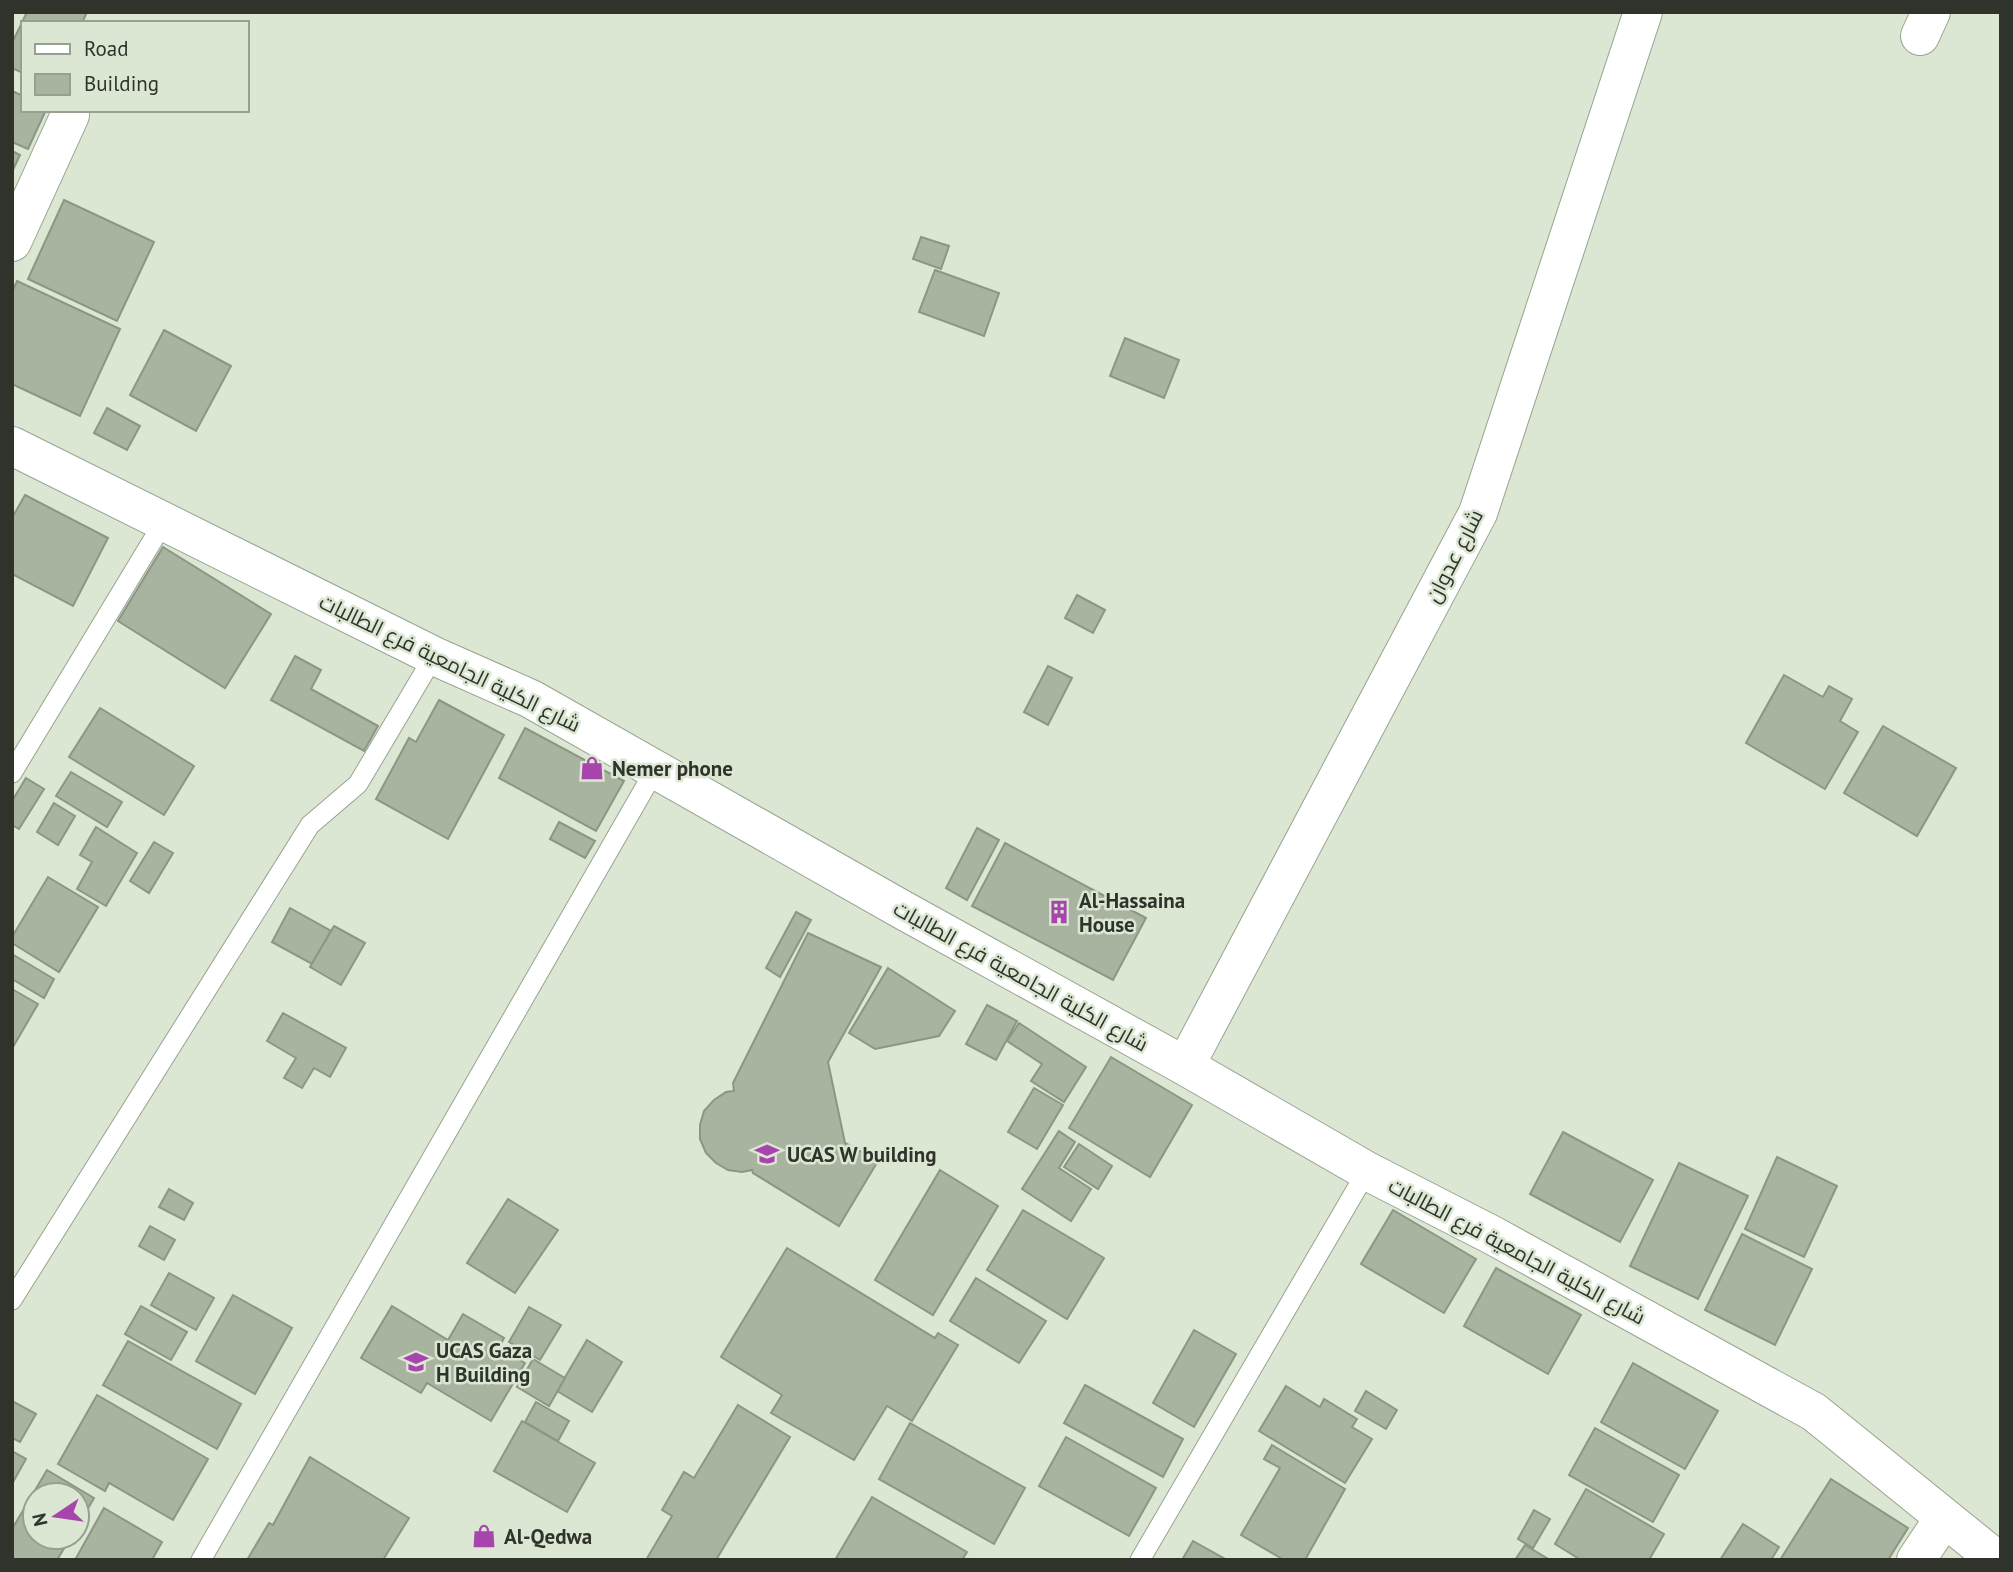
<svg xmlns="http://www.w3.org/2000/svg" width="2013" height="1572" font-family="'PT Sans',Cairo,sans-serif">
  <style>
    .building { fill: #a8b3a0; stroke: #8b9683; stroke-width: 2 }
    .lines { fill: none; stroke-linecap: round; stroke-linejoin: round }
    .service-casing { stroke: #98a390; stroke-width: 21 }
    .minor-casing { stroke: #98a390; stroke-width: 40 }
    .service { stroke: #fff; stroke-width: 19 }
    .minor { stroke: #fff; stroke-width: 38 }
    .labels { text-anchor: middle; dominant-baseline: central; stroke-width: 5; stroke-linejoin: round; paint-order: stroke }
    .street-label { font-size: 21px; fill: #2f332c; stroke: #dbe7d2 }
    .poi-label { font-size: 21px; font-weight: bold; fill: #2f332c; stroke: #dbe7d2; text-anchor: start }
  </style>
  <rect width="100%" height="100%" fill="#dbe7d2"/>
  <g class="building">
    <path d="M27 12H87L82 23H23V73L12 68V43Z"/>
    <path d="M12 91 23 96V110H46L28 149 12 142Z"/>
    <path d="M12 151 20 155 12 172Z"/>
    <path d="M64 200 154 242 117 321 28 279Z"/>
    <path d="M921 237 949 246 941 269 913 259Z"/>
    <path d="M935 270 999 293 984 336 919 312Z"/>
    <path d="M17 281 120 329 80 416 12 384V292Z"/>
    <path d="M164 330 231 366 196 431 130 395Z"/>
    <path d="M1125 338 1179 360 1164 398 1110 376Z"/>
    <path d="M107 408 140 426 127 450 94 433Z"/>
    <path d="M25 495 108 538 73 606 12 574V518Z"/>
    <path d="M163 547 271 614 225 688 118 621Z"/>
    <path d="M1077 595 1105 610 1093 633 1065 618Z"/>
    <path d="M295 656 321 670 311 689 378 726 364 751 271 700Z"/>
    <path d="M1048 666 1072 678 1048 725 1024 712Z"/>
    <path d="M1784 675 1823 697 1829 686 1852 699 1840 721 1858 732 1825 789 1746 743Z"/>
    <path d="M439 700 504 735 448 839 376 799 409 738 416 742Z"/>
    <path d="M100 708 194 766 164 815 69 757Z"/>
    <path d="M1883 726 1956 768 1917 836 1844 793Z"/>
    <path d="M525 728 624 781 596 831 499 778Z"/>
    <path d="M71 772 122 802 107 827 56 796Z"/>
    <path d="M26 778 44 789 19 829 12 825V801Z"/>
    <path d="M54 803 75 816 58 845 37 832Z"/>
    <path d="M559 822 595 841 585 858 550 839Z"/>
    <path d="M96 827 137 853 106 906 77 889 92 862 80 855Z"/>
    <path d="M977 828 999 840 967 900 946 888Z"/>
    <path d="M154 842 173 853 149 893 130 881Z"/>
    <path d="M1005 843 1146 918 1113 980 972 906Z"/>
    <path d="M48 877 98 907 59 972 12 943V937Z"/>
    <path d="M290 908 331 931 312 964 272 942Z"/>
    <path d="M796 912 811 920 780 977 766 968Z"/>
    <path d="M334 926 365 943 341 985 310 967Z"/>
    <path d="M808 933 881 967 828 1062 845 1143 878 1161 839 1226 753 1173 752 1170 742 1172 728 1170 716 1163 706 1153 700 1139V1125L704 1111 714 1100 726 1092 734 1091 733 1083Z"/>
    <path d="M12 954 54 979 44 998 12 979Z"/>
    <path d="M888 968 955 1011 939 1036 875 1049 849 1033Z"/>
    <path d="M12 989 38 1004 13 1047H12Z"/>
    <path d="M987 1005 1017 1021 996 1060 966 1044Z"/>
    <path d="M283 1013 346 1048 330 1077 314 1068 302 1088 284 1078 296 1058 267 1041Z"/>
    <path d="M1019 1023 1086 1067 1064 1102 1031 1081 1042 1064 1007 1041Z"/>
    <path d="M1111 1057 1192 1105 1150 1177 1069 1128Z"/>
    <path d="M1034 1088 1063 1105 1037 1149 1008 1132Z"/>
    <path d="M1059 1131 1075 1142 1059 1168 1091 1189 1071 1221 1022 1189Z"/>
    <path d="M1563 1132 1653 1180 1620 1242 1530 1194Z"/>
    <path d="M1079 1144 1112 1166 1098 1189 1064 1167Z"/>
    <path d="M1777 1157 1837 1186 1804 1257 1745 1229Z"/>
    <path d="M1679 1163 1748 1196 1698 1299 1630 1266Z"/>
    <path d="M940 1170 998 1206 933 1315 875 1280Z"/>
    <path d="M169 1189 193 1203 184 1220 159 1207Z"/>
    <path d="M508 1199 558 1230 515 1293 467 1263Z"/>
    <path d="M1023 1210 1104 1258 1067 1319 987 1270Z"/>
    <path d="M1393 1210 1476 1259 1444 1313 1361 1264Z"/>
    <path d="M150 1226 175 1240 164 1260 139 1246Z"/>
    <path d="M1742 1234 1812 1269 1775 1345 1705 1310Z"/>
    <path d="M787 1248 935 1338 938 1333 958 1345 912 1421 887 1406 854 1460 771 1413 782 1395 721 1357Z"/>
    <path d="M1496 1268 1581 1315 1548 1374 1464 1326Z"/>
    <path d="M169 1273 214 1298 196 1330 151 1305Z"/>
    <path d="M976 1278 1046 1321 1019 1363 950 1321Z"/>
    <path d="M233 1295 292 1328 255 1394 196 1361Z"/>
    <path d="M141 1306 187 1332 171 1360 125 1334Z"/>
    <path d="M392 1306 448 1340 463 1314 504 1338 499 1348 525 1363 491 1421 427 1383 421 1393 361 1358Z"/>
    <path d="M529 1307 561 1325 540 1360 509 1342Z"/>
    <path d="M1194 1330 1236 1354 1194 1427 1153 1403Z"/>
    <path d="M587 1340 622 1362 592 1412 557 1391Z"/>
    <path d="M128 1341 241 1404 217 1449 103 1385Z"/>
    <path d="M533 1359 565 1378 549 1406 517 1387Z"/>
    <path d="M1633 1363 1718 1411 1685 1469 1601 1422Z"/>
    <path d="M1085 1385 1183 1439 1163 1477 1064 1423Z"/>
    <path d="M1286 1386 1320 1407 1324 1399 1357 1419 1352 1427 1372 1439 1345 1483 1259 1431Z"/>
    <path d="M1366 1391 1397 1410 1386 1429 1355 1411Z"/>
    <path d="M97 1395 208 1459 173 1520 109 1483 105 1491 58 1464Z"/>
    <path d="M12 1401 36 1414 20 1442 12 1438Z"/>
    <path d="M536 1402 569 1421 558 1441 525 1422Z"/>
    <path d="M738 1405 790 1437 716 1560H646L672 1516 662 1510 684 1472 694 1478Z"/>
    <path d="M522 1421 595 1463 567 1512 494 1471Z"/>
    <path d="M910 1423 1025 1488 994 1544 879 1479Z"/>
    <path d="M1595 1428 1679 1475 1653 1522 1569 1475Z"/>
    <path d="M1066 1437 1156 1488 1129 1536 1039 1486Z"/>
    <path d="M1272 1445 1345 1489 1305 1560H1284L1241 1535 1280 1468 1264 1459Z"/>
    <path d="M12 1451 26 1459 12 1484Z"/>
    <path d="M310 1457 409 1518 383 1560H247L269 1523 273 1525Z"/>
    <path d="M47 1470 94 1498 77 1527V1495H35V1537H71L57 1560H12V1529Z"/>
    <path d="M1831 1479 1908 1528 1888 1560H1780Z"/>
    <path d="M1586 1489 1664 1534 1649 1560H1581L1555 1544Z"/>
    <path d="M872 1497 967 1552 962 1560H835Z"/>
    <path d="M104 1508 162 1542 152 1560H75Z"/>
    <path d="M1534 1510 1550 1519 1533 1548 1518 1539Z"/>
    <path d="M1743 1524 1779 1547 1771 1560H1720Z"/>
    <path d="M1193 1541 1227 1560H1182Z"/>
    <path d="M1525 1545 1550 1560H1515Z"/>
  </g>
  <g class="lines">
    <g class="service-casing">
      <g id="service">
        <path d="M12 773 165 520"/>
        <path d="M12 1300 310 825 358 784 434 656"/>
        <path d="M201 1560 655 770"/>
        <path d="M1140 1560 1367 1171"/>
      </g>
    </g>
    <g class="minor-casing">
      <g id="minor">
        <path d="M1920 36 1931 12"/>
        <path d="M12 242 70 115"/>
        <path d="M12 446 434 656 531 699 901 909 1185 1066 1367 1171 1492 1235 1814 1412 1997 1560"/>
        <path d="M1185 1066 1478 513 1643 12"/>
        <path d="M1916 1560 1944 1518"/>
      </g>
    </g>
    <use href="#service" class="service"/>
    <use href="#minor" class="minor"/>
  </g>
  <defs>
    <g id="shop-bare" transform="scale(1.89)"><path d="M-5-2.5h2.3a2.7 3.5 0 0 1 5.4 0H5L5.5 6h-11ZM-1.5-2.5h3a1.5 2.3 0 0 0-3 0Z" fill="#a745ac" stroke="#dbe7d2" stroke-width="2.5" paint-order="stroke"/></g>
    <g id="building-bare" transform="scale(1.89)"><path d="M-4-6H4V6H1V3H-1V6H-4ZM-2.5-4.3h1.7v1.8h-1.7ZM.8-4.3h1.7v1.8H.8ZM-2.5-1h1.7V.8h-1.7ZM.8-1h1.7V.8H.8Z" fill="#a745ac" stroke="#dbe7d2" stroke-width="2.5" paint-order="stroke"/></g>
    <g id="university-bare" transform="scale(1.89)"><path d="M0-5L7-2L0 1L-7-2ZM-4 1L0 2.5L4 1V4Q0 6-4 4Z" fill="#a745ac" stroke="#dbe7d2" stroke-width="2.5" paint-order="stroke"/></g>
  </defs>
  <g fill-rule="evenodd">
    <use href="#shop-bare" x="592" y="768"/>
    <use href="#building-bare" x="1059" y="912"/>
    <use href="#university-bare" x="767" y="1154"/>
    <use href="#university-bare" x="416" y="1362"/>
    <use href="#shop-bare" x="484" y="1536"/>
  </g>
  <g class="labels">
    <g class="street-label">
      <text transform="translate(1454 556) rotate(-63)">شارع عدوان</text>
      <text transform="translate(450 663) rotate(26)">شارع الكلية الجامعية فرع الطالبات</text>
      <text transform="translate(1021 976) rotate(29)">شارع الكلية الجامعية فرع الطالبات</text>
      <text transform="translate(1517 1251) rotate(28)">شارع الكلية الجامعية فرع الطالبات</text>
    </g>
    <g class="poi-label">
      <text x="612" y="768">Nemer phone</text>
      <text x="1079" y="900">Al-Hassaina<tspan x="1079" dy="24">House</tspan></text>
      <text x="787" y="1154">UCAS W building</text>
      <text x="436" y="1350">UCAS Gaza<tspan x="436" dy="24">H Building</tspan></text>
      <text x="504" y="1536">Al-Qedwa</text>
    </g>
  </g>
  <rect width="2013" height="1572" fill="none" stroke="#2f332c" stroke-width="28"/>
  <rect x="21" y="21" width="228" height="91" fill="#dbe7d2" stroke="#969f90" stroke-width="2"/>
  <rect x="35" y="44" width="35" height="10" fill="#ffffff" stroke="#969f90" stroke-width="2"/>
  <text x="84" y="56" font-size="21" fill="#2f332c">Road</text>
  <rect x="35" y="74" width="35" height="21" fill="#a8b3a0" stroke="#969f90" stroke-width="2"/>
  <text x="84" y="91" font-size="21" fill="#2f332c">Building</text>
  <g transform="translate(56 1516) rotate(257)"><circle r="33" fill="#dbe7d2" stroke="#969f90" stroke-width="2"/>
  <path d="M0-5L12 26L0 18L-12 26Z" fill="#a745ac"/>
  <text y="-10" font-size="19" font-weight="bold" text-anchor="middle" fill="#2f332c">N</text>
  </g>
</svg>
